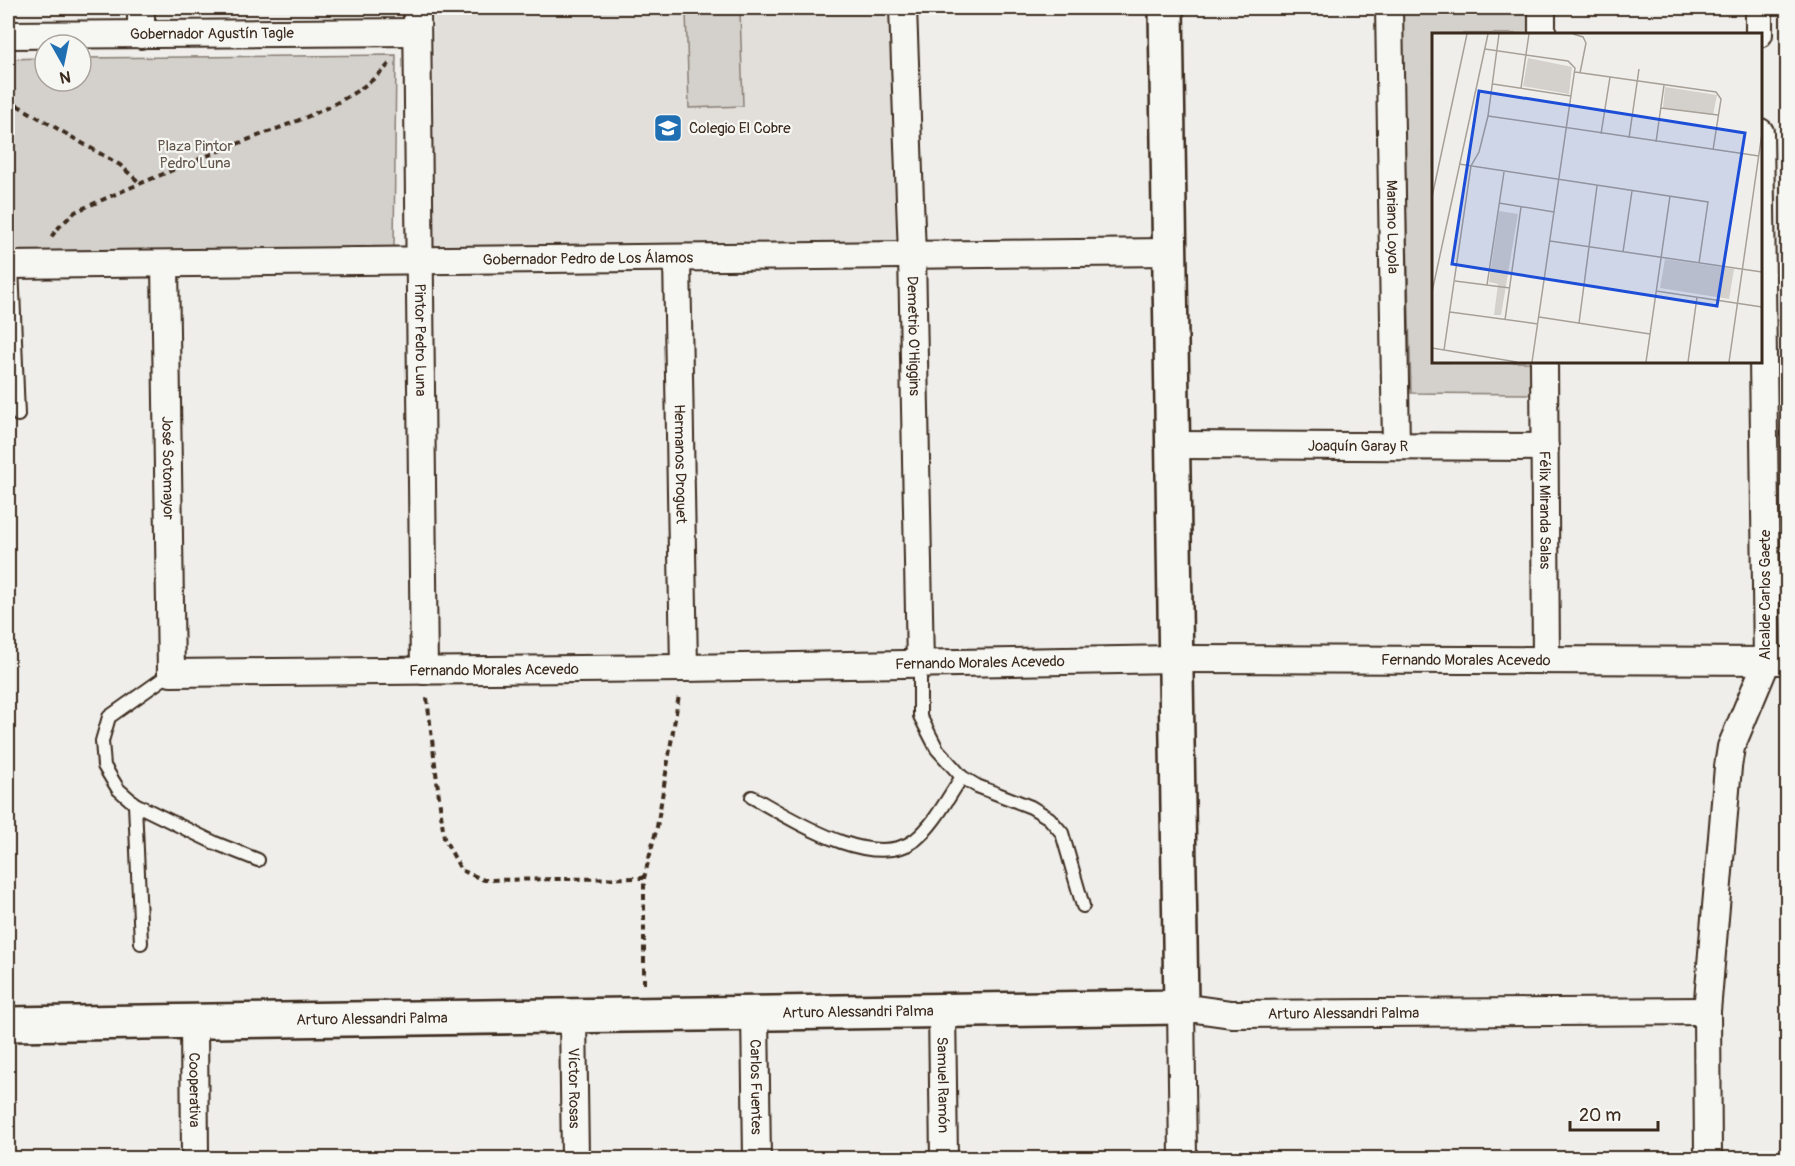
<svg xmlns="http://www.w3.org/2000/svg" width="1795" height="1166" font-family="Pangolin,sans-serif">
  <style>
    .built { fill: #e2dfdb }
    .green { fill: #d4d1cc; stroke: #887e75; stroke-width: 1.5 }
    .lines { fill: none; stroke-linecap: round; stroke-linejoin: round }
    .lane-casing { stroke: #3b2a1e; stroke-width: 16 }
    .street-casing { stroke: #3b2a1e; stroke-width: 30 }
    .secondary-casing { stroke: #3b2a1e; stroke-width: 38 }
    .path { stroke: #3b2a1e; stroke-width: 4; stroke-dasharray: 6 4.5; stroke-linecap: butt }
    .lane { stroke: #f6f6f2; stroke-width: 12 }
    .street { stroke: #f6f6f2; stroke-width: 26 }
    .secondary { stroke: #f6f6f2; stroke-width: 33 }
    .labels { text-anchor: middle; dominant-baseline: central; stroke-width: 4.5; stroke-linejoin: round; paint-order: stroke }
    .street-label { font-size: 15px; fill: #3b2a1e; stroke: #f6f6f2 }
    .poi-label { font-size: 15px; fill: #3b2a1e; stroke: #f6f6f2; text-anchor: start }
    .park-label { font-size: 15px; fill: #61544a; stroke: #f6f6f2 }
    .inset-road { fill: none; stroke: #a7a098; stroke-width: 1.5 }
    .view { fill: #1d4ed8; fill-opacity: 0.15; stroke: #1d4ed8; stroke-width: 3 }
    .inset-edge { fill: none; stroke: #3b2a1e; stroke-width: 3 }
  </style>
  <rect width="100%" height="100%" fill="#efeeea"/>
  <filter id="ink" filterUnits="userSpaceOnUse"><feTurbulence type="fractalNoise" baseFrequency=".0167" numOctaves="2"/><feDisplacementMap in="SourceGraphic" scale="12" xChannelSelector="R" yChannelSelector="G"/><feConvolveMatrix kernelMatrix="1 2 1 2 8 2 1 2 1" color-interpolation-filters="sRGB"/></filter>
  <g filter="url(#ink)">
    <path class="built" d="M434 8H900L906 249 432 252Z"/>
    <g class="green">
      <path d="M1401 8H1529V34H1434V362H1534V394L1411 393Z"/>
      <path d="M740 10 743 106 689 108 686 11Z"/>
      <path d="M396 55 394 249 8 256V59L45 58V81H81V58Z"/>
    </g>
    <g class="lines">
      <g class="lane-casing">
        <g id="lane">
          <path d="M12 265 18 415"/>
          <path d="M920 664V716L937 749 962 777 977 786 1031 807 1049 818 1062 833 1083 906"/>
          <path d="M171 673 109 717 102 741 104 766 118 789 135 804 215 843 258 860"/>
          <path d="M752 797C790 818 872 872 915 840 935 824 948 797 962 777"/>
          <path d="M135 804 141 943"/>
        </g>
      </g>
      <g class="street-casing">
        <g id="street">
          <path d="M141 8V35"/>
          <path id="s1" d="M417 8 424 671"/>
          <path id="s2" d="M903 8 912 255 920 664"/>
          <path id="s3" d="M1389 8 1396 446"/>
          <path d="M1542 8V34"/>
          <path d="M1759 8V34"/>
          <path id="s4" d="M8 35 417 32"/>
          <path id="s5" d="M677 258 684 668"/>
          <path id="s6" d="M165 264 171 673 684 668 1175 659 1788 661"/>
          <path id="s7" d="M8 265 1169 252"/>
          <path id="s8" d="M1544 362 1546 660"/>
          <path id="s9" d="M1172 445 1545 447"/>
          <path id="s10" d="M942 1010 944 1158"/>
          <path id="s11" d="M755 1013 757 1158"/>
          <path id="s12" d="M573 1016 575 1158"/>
          <path id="s13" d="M194 1022 195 1158"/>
          <path id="s14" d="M1183 1158 1181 1007 1231 1014 1707 1011"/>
          <path d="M1708 1158 1707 1011 1728 767 1731 747 1767 661 1760 132"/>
        </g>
      </g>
      <g class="secondary-casing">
        <g id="secondary">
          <path id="s15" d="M8 1024 1181 1007 1166 8"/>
        </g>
      </g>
      <g class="path">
        <path d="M8 100 120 165 140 183"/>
        <path d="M51 237 60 226 75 212C128 188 182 166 237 144 287 124 353 105 390 63"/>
        <path d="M427 698 444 838 461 870 484 880 644 878"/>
        <path d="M644 984V878L657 827 679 695"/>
      </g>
      <use href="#lane" class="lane"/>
      <use href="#street" class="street"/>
      <use href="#secondary" class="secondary"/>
    </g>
  </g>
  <defs>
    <g id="school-square" transform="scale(1.5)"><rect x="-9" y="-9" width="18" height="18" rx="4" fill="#1f6fb2" stroke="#f6f6f2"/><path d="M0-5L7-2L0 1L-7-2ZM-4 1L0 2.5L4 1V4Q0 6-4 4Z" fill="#fff"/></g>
  </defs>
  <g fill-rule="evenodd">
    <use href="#school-square" x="668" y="128"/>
  </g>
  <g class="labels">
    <g class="street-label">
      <text stroke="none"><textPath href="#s4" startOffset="204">Gobernador Agustín Tagle</textPath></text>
      <text stroke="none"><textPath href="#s3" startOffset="219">Mariano Loyola</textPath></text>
      <text stroke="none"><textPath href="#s7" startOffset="580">Gobernador Pedro de Los Álamos</textPath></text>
      <text stroke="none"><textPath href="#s2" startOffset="328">Demetrio O'Higgins</textPath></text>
      <text stroke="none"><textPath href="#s1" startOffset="332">Pintor Pedro Luna</textPath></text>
      <text stroke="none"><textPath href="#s9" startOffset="186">Joaquín Garay R</textPath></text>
      <text stroke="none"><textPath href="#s5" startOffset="206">Hermanos Droguet</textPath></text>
      <text stroke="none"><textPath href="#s6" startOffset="204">José Sotomayor</textPath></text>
      <text stroke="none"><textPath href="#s8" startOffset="148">Félix Miranda Salas</textPath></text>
      <text transform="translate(1765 595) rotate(-90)">Alcalde Carlos Gaete</text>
      <text stroke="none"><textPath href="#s6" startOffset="1704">Fernando Morales Acevedo</textPath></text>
      <text stroke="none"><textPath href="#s6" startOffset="1218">Fernando Morales Acevedo</textPath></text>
      <text stroke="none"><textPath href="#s6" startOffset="732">Fernando Morales Acevedo</textPath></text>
      <text stroke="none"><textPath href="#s15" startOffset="850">Arturo Alessandri Palma</textPath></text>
      <text stroke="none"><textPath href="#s14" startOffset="314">Arturo Alessandri Palma</textPath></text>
      <text stroke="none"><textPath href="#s15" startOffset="364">Arturo Alessandri Palma</textPath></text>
      <text stroke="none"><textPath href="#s10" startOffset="75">Samuel Ramón</textPath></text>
      <text stroke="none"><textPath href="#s11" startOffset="74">Carlos Fuentes</textPath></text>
      <text stroke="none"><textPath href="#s12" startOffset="72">Víctor Rosas</textPath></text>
      <text stroke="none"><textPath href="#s13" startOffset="68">Cooperativa</textPath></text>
    </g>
    <g class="poi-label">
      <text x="689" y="128">Colegio El Cobre</text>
    </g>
    <g class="park-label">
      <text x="195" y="146">Plaza Pintor<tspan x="195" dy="17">Pedro Luna</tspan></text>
    </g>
  </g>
  <g transform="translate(1432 33)">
    <rect width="330" height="330" fill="#efeeea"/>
    <path d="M96 25 140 34 137 61 91 53ZM233 54 285 62 281 82 231 75ZM67 178 86 181 69 282H62L66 251 57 249ZM233 226 302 236 297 266 228 255Z" fill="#d4d1cc"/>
    <path class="inset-road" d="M141 1 151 4 154 10 148 40M53 16 136 28 143 35 100 329M143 39 284 59 289 66 281 117M61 51 139 63M89 55 97 1M229 75 286 82M56 83 327 123M169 101 178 44M197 105 207 36M224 109 232 52M27 131 276 169 267 230M0 164 35 1M67 170 122 179M118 208 330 239M191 219 200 158M23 248 78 255M55 252 72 139M224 258 330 274M0 259 56 1M18 279 106 291M107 284 218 301M73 287 89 174M147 290 165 153M0 315 85 329M12 317 39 133 47 119 56 83 67 1M214 329 238 163M256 329 265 264M297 329 330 100"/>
    <path class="view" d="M47 58 313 100 285 273 20 231Z"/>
    <rect width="330" height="330" class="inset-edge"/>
  </g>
  <rect width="1795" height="1166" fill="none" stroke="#f6f6f2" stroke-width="30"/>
  <rect x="15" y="15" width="1765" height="1136" fill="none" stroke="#3b2a1e" stroke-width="2" filter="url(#ink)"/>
  <g transform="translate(63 63) rotate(171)"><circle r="28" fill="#f6f6f2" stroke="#aba49d" stroke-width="1.5"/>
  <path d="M0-4.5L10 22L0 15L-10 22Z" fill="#1f6fb2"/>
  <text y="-9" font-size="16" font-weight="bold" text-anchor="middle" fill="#3b2a1e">N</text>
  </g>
  <path d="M1570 1121v9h88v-9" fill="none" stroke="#3b2a1e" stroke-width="3"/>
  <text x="1579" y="1121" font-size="18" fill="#3b2a1e" stroke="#f6f6f2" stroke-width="4.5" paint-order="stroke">20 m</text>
</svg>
